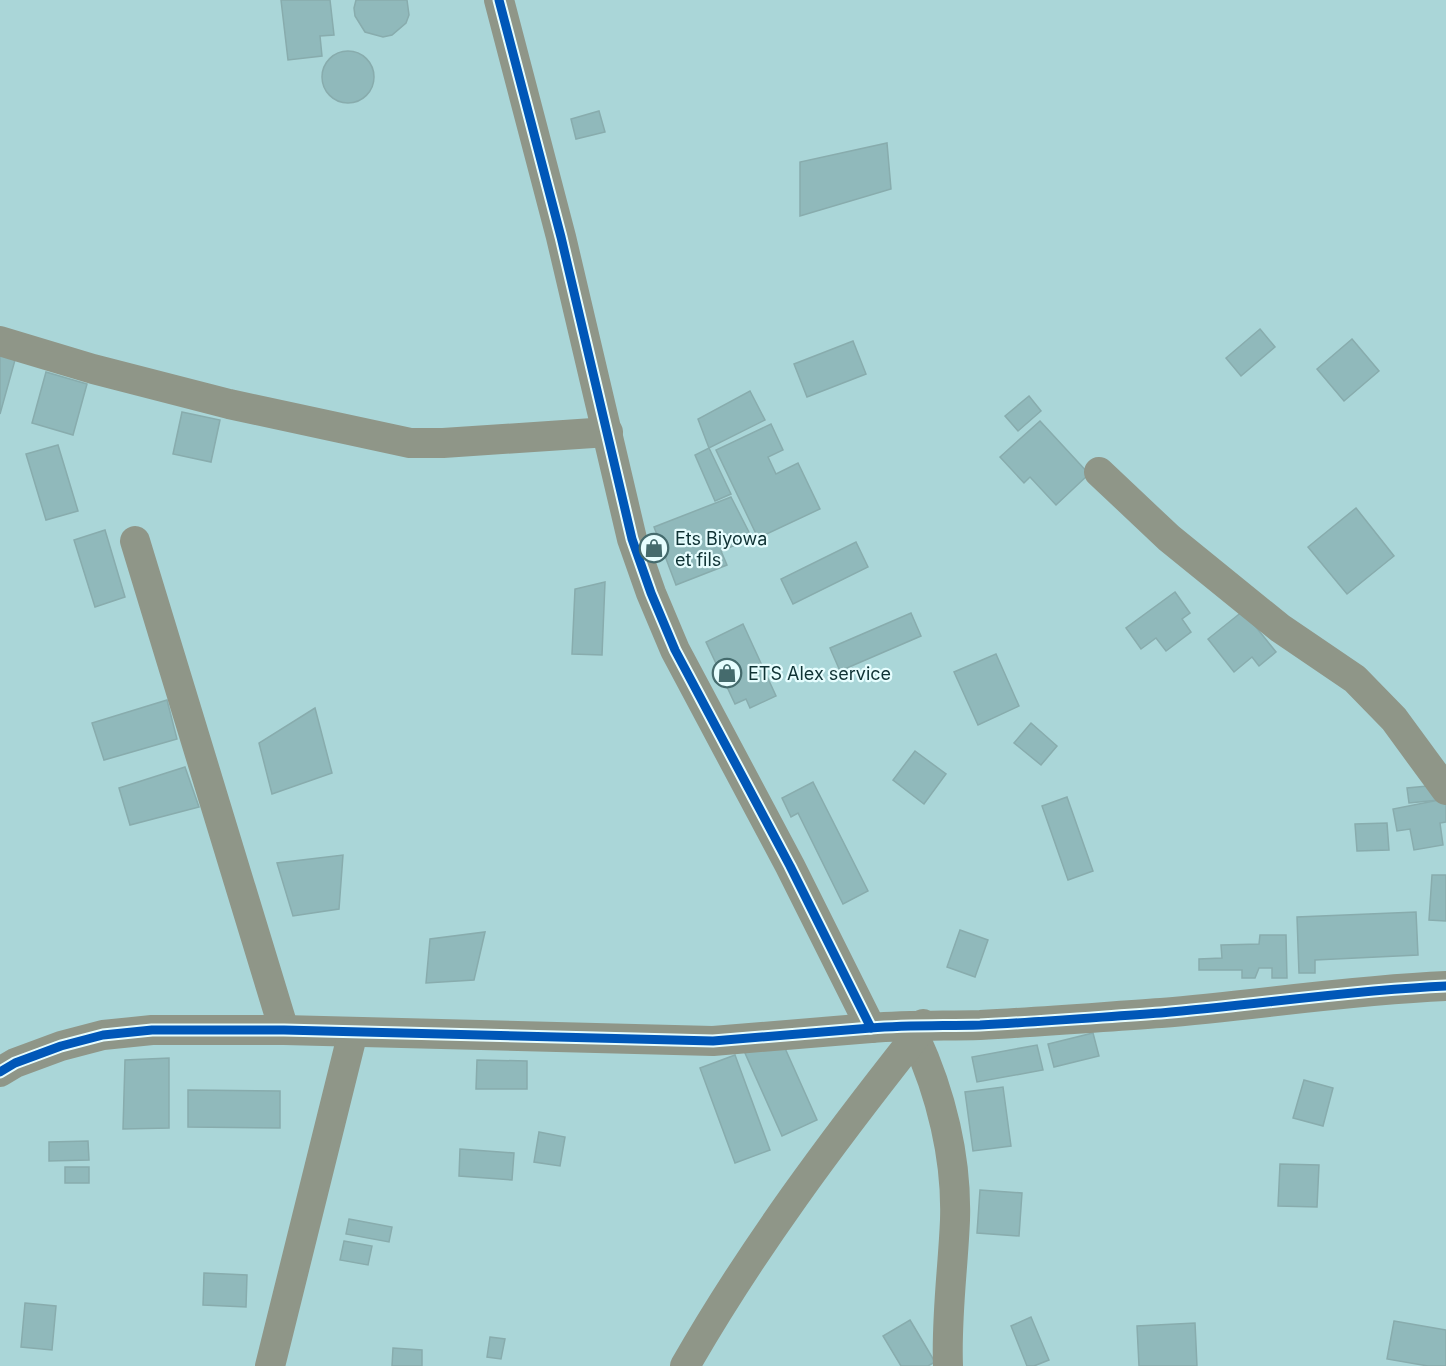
<svg xmlns="http://www.w3.org/2000/svg" width="1446" height="1366" font-family="Inter,sans-serif">
  <style>
    .building { fill: #90b9bb; stroke: #88acad; stroke-width: 1.5 }
    .lines { fill: none; stroke-linecap: round; stroke-linejoin: round }
    .minor { stroke: #8f9688; stroke-width: 30 }
    .cycleway-casing { stroke: #e6fdfe; stroke-width: 13 }
    .cycleway { stroke: #0057b8; stroke-width: 9 }
    .labels { text-anchor: middle; dominant-baseline: central; stroke-width: 4.5; stroke-linejoin: round; paint-order: stroke }
    .poi-label { font-size: 18px; fill: #0f3234; stroke: #e6fdfe; text-anchor: start }
  </style>
  <rect width="100%" height="100%" fill="#aad6d8"/>
  <g class="building">
    <path d="M281 0H330L334 35 320 36 322 56 288 60Z"/>
    <path d="M356 0H407L409 15 406 23 392 35 383 37 365 32 355 16 354 8Z"/>
    <circle cx="348" cy="77" r="26"/>
    <path d="M599 111 605 132 576 139 571 119Z"/>
    <path d="M887 143 891 189 800 216V162Z"/>
    <path d="M1260 329 1275 347 1241 376 1226 358Z"/>
    <path d="M1352 339 1379 371 1344 401 1317 369Z"/>
    <path d="M853 341 866 374 807 397 794 364Z"/>
    <path d="M0 355 15 360 0 414Z"/>
    <path d="M46 372 87 384 73 435 32 423Z"/>
    <path d="M750 391 765 420 709 448 698 419Z"/>
    <path d="M1029 396 1041 411 1018 431 1005 416Z"/>
    <path d="M182 412 220 420 211 462 173 454Z"/>
    <path d="M1040 421 1089 474 1056 505 1030 477 1024 483 1000 457Z"/>
    <path d="M771 424 783 450 768 457 776 474 798 463 820 509 758 538 716 450Z"/>
    <path d="M58 445 78 511 46 520 26 454Z"/>
    <path d="M709 448 731 494 715 501 695 455Z"/>
    <path d="M731 497 752 538 721 551 727 565 676 585 654 527Z"/>
    <path d="M1356 508 1394 556 1347 594 1308 547Z"/>
    <path d="M105 530 125 597 95 607 74 540Z"/>
    <path d="M856 542 868 567 793 604 781 579Z"/>
    <path d="M605 582 602 655 572 654 575 589Z"/>
    <path d="M1175 592 1190 613 1182 619 1191 632 1166 651 1156 638 1141 649 1126 628Z"/>
    <path d="M1243 611 1276 652 1259 666 1252 657 1234 672 1208 639Z"/>
    <path d="M911 613 921 636 840 671 830 648Z"/>
    <path d="M743 624 776 696 750 708 746 699 735 704 706 642Z"/>
    <path d="M996 654 1019 706 978 725 954 672Z"/>
    <path d="M167 700 177 739 104 760 92 723Z"/>
    <path d="M315 708 332 773 272 794 259 743Z"/>
    <path d="M1031 723 1057 746 1041 765 1014 743Z"/>
    <path d="M915 751 946 774 924 804 893 780Z"/>
    <path d="M185 767 199 807 130 825 119 788Z"/>
    <path d="M813 782 868 891 843 904 798 813 791 817 782 798Z"/>
    <path d="M1438 785 1439 800 1409 803 1407 788Z"/>
    <path d="M1067 797 1093 871 1068 880 1042 806Z"/>
    <path d="M1439 800 1446 801V822L1440 823 1443 845 1414 850 1410 829 1397 831 1393 809Z"/>
    <path d="M1387 823 1389 850 1357 851 1355 824Z"/>
    <path d="M343 855 339 909 293 916 277 863Z"/>
    <path d="M1432 875H1446V921L1429 920Z"/>
    <path d="M1416 912 1418 955 1315 960V973H1299L1297 917Z"/>
    <path d="M960 930 988 940 975 977 947 967Z"/>
    <path d="M485 932 474 980 426 983 430 939Z"/>
    <path d="M1260 935H1286L1287 978H1272V968H1259L1255 978H1242V970H1199V959L1222 958 1221 945 1259 944Z"/>
    <path d="M1093 1033 1099 1056 1054 1067 1048 1044Z"/>
    <path d="M780 1037 817 1120 782 1136 745 1053Z"/>
    <path d="M1037 1045 1043 1070 977 1082 972 1057Z"/>
    <path d="M735 1055 770 1150 735 1163 700 1068Z"/>
    <path d="M169 1058V1128L123 1129 125 1060Z"/>
    <path d="M477 1060 527 1061V1089H476Z"/>
    <path d="M1304 1080 1333 1088 1323 1126 1293 1118Z"/>
    <path d="M1003 1087 1011 1146 973 1151 965 1092Z"/>
    <path d="M188 1090 280 1091V1128L188 1127Z"/>
    <path d="M539 1132 565 1137 560 1166 534 1162Z"/>
    <path d="M88 1141 89 1160 49 1161V1142Z"/>
    <path d="M460 1149 514 1153 512 1180 459 1176Z"/>
    <path d="M1280 1164 1319 1165 1317 1207 1278 1206Z"/>
    <rect x="65" y="1167" width="24" height="16"/>
    <path d="M980 1190 1022 1193 1019 1236 977 1233Z"/>
    <path d="M349 1219 392 1227 389 1242 346 1234Z"/>
    <path d="M344 1241 372 1246 368 1265 340 1260Z"/>
    <path d="M204 1273 247 1275 246 1307 203 1305Z"/>
    <path d="M25 1303 56 1306 52 1350 21 1347Z"/>
    <path d="M1031 1317 1049 1360 1034 1366H1027L1011 1326Z"/>
    <path d="M910 1320 935 1362 928 1366H901L883 1336Z"/>
    <path d="M1394 1321 1446 1330V1366H1428L1387 1359Z"/>
    <path d="M1195 1323 1197 1366H1139L1137 1326Z"/>
    <path d="M490 1337 505 1339 501 1359 487 1357Z"/>
    <path d="M393 1348 422 1350V1366H392Z"/>
  </g>
  <g class="lines">
    <g class="minor">
      <path d="M499 0 561 237 632 539 651 593 675 650 790 866 871 1028C907 1025 943 1026 980 1025 1040 1022 1101 1017 1161 1013 1256 1005 1351 990 1446 986"/>
      <path d="M0 341 93 369 229 404 410 443H443L608 432"/>
      <path d="M1099 472 1169 538 1280 628 1355 679 1394 719 1446 790"/>
      <path d="M135 541 284 1030"/>
      <path d="M915 1037C941 1093 957 1158 955 1220 953 1269 946 1317 948 1366"/>
      <path d="M0 1072 15 1063 61 1046 103 1035 152 1030H284L713 1041 871 1028"/>
      <path d="M270 1366 353 1032"/>
      <path d="M685 1366C752 1249 832 1142 915 1037L923 1024"/>
    </g>
    <g class="cycleway-casing">
      <g id="cycleway">
        <path d="M499 0 561 237 632 539 651 593 675 650 790 866 871 1028C907 1025 943 1026 980 1025 1040 1022 1101 1017 1161 1013 1256 1005 1351 990 1446 986"/>
        <path d="M0 1072 15 1063 61 1046 103 1035 152 1030H284L713 1041 871 1028"/>
      </g>
    </g>
    <use href="#cycleway" class="cycleway"/>
  </g>
  <defs>
    <g id="shop-ring" transform="scale(1.5)"><circle r="9.5" fill="#e6fdfe" stroke="#456b6d" stroke-width="1.5"/><path d="M-5-2.5h2.3a2.7 3.5 0 0 1 5.4 0H5L5.5 6h-11ZM-1.5-2.5h3a1.5 2.3 0 0 0-3 0Z" fill="#456b6d"/></g>
  </defs>
  <g fill-rule="evenodd">
    <use href="#shop-ring" x="654" y="548"/>
    <use href="#shop-ring" x="727" y="673"/>
  </g>
  <g class="labels">
    <g class="poi-label">
      <text x="675" y="538">Ets Biyowa<tspan x="675" dy="21">et fils</tspan></text>
      <text x="748" y="673">ETS Alex service</text>
    </g>
  </g>
</svg>
